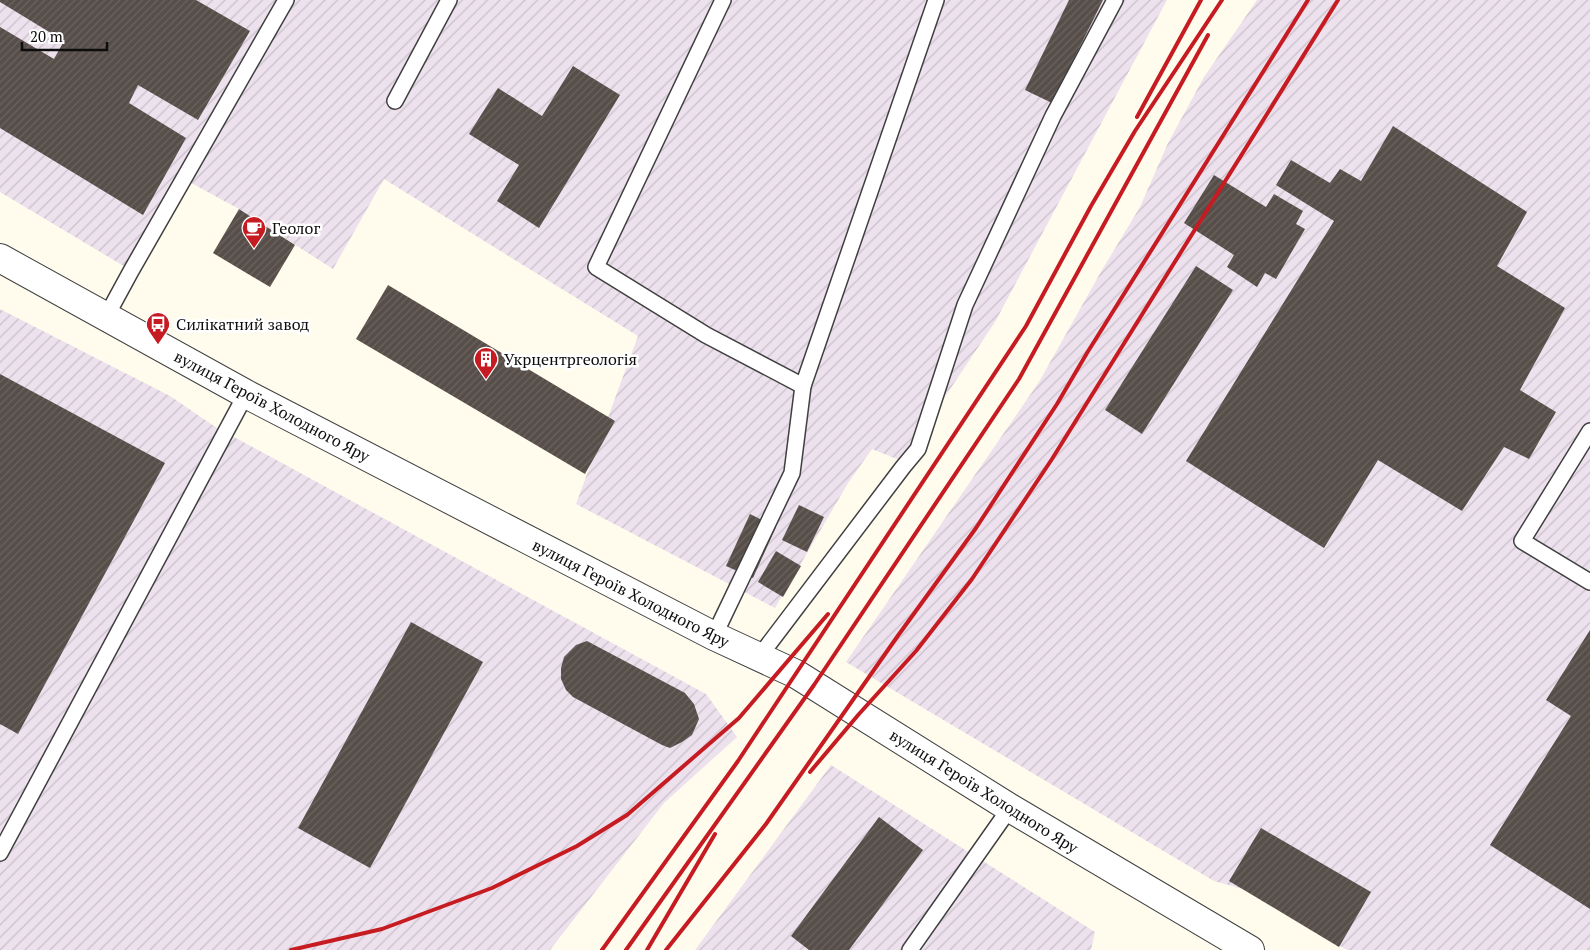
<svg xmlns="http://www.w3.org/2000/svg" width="1590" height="950" font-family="'PT Serif',serif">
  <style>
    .industrial { fill: url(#industrial-furrows) }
    .building { fill: url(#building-hatch) }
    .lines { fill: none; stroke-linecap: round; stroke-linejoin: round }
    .lane-casing { stroke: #404040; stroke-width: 18 }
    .street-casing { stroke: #404040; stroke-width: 30 }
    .lane { stroke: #fff; stroke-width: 15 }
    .street { stroke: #fff; stroke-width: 28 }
    .rail { stroke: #c71b22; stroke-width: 4 }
    .labels { text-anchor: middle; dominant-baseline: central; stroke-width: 5; stroke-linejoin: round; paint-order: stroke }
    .poi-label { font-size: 16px; fill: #0d0d0d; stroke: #fff; text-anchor: start }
    .street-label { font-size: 16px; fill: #0d0d0d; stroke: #fff }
  </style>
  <defs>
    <pattern id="industrial-furrows" width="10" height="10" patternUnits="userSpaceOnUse" patternTransform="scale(1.25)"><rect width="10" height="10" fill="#ece1ed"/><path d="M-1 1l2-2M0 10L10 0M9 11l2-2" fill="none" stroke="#c9c0ca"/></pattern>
    <pattern id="building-hatch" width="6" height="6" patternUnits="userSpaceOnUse" patternTransform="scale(1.25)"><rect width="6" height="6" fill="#574e49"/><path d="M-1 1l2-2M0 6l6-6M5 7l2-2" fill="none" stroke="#6a635f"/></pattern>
  </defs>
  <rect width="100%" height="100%" fill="#fffcee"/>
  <g class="industrial">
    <path d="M0 0H1167L995 322 902 461 872 449 848 483 775 608 576 504 638 336 384 179 333 269 239 209 182 178 127 268 0 192Z"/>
    <path d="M1257 0H1590V950H1347L1243 889 1214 881 846 662 1039 382 1102 270 1140 207 1168 143 1204 77Z"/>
    <path d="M0 309 170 396 214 426 706 694 737 737 664 803 550 950H0Z"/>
    <path d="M831 765 1095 932 1091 950H695Z"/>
  </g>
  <g class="building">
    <path d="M0 0H196L250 31 198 120 138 85 129 103 186 138 143 215 0 128V27L54 59 64 41 0 2Z"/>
    <path d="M1069 0H1103L1052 103 1025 90Z"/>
    <path d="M573 66 620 95 539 228 497 201 519 165 469 134 498 88 542 116Z"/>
    <path d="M1393 126 1527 212 1497 266 1565 308 1520 390 1556 412 1529 459 1504 447 1462 511 1378 460 1324 548 1186 461 1334 221 1276 185 1291 160 1330 183 1340 169 1361 181Z"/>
    <path d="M1214 175 1266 207 1274 194 1303 211 1296 224 1305 229 1276 279 1265 273 1257 287 1227 267 1234 255 1184 223Z"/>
    <path d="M239 209 295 245 270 287 213 253Z"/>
    <path d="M1196 266 1233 290 1142 434 1105 410Z"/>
    <path d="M388 285 615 421 585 474 356 339Z"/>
    <path d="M0 374 165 463 18 734 0 724Z"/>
    <path d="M799 505 824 517 807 552 782 540Z"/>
    <path d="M750 514 776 527 753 578 726 566Z"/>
    <path d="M776 551 801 566 783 597 758 582Z"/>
    <path d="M411 622 483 662 370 868 298 828Z"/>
    <path d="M1590 630V909L1490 845 1571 716 1546 700Z"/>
    <path d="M587 641 685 693 694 704 699 719 692 735 682 742 670 748 662 745 573 697 566 690 561 679V668L564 657 576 645Z"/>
    <path d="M879 817 923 850 849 950H809L791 936Z"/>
    <path d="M1261 828 1371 892 1339 947 1229 881Z"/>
  </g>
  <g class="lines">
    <g class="lane-casing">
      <g id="lane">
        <path d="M723 0 596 267 706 335 803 386"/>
        <path d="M395 101 449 0"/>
        <path d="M106 317 131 271 286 0"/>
        <path d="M1590 431 1522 541 1590 582"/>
        <path d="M714 636 792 473 803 386 936 0"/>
        <path d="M759 657 903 467 918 449 965 305 1053 116 1115 0"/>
        <path d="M0 853 246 394"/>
        <path d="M910 950 1010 808"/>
      </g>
    </g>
    <g class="street-casing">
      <path id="street" d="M0 258 246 394 714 636 796 674 1010 808 1250 950"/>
    </g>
    <use href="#lane" class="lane"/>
    <use href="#street" class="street"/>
    <g class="rail">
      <path d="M1137 117 1201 0"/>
      <path d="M810 772 859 714 916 651 972 579 1052 459 1338 0"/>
      <path d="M291 950 382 929 492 888 577 846 627 815 739 718 828 614"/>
      <path d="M602 950 738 761 1026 326 1091 206 1135 131 1222 0"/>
      <path d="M626 950 814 685 1019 379 1208 35"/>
      <path d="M647 950 715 834"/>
      <path d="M666 950 766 824 897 637 976 528 1057 404 1087 353 1308 0"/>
    </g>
  </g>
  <defs>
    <g id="cafe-pin" transform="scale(1.25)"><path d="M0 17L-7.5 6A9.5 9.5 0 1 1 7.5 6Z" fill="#c71b22" stroke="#fff"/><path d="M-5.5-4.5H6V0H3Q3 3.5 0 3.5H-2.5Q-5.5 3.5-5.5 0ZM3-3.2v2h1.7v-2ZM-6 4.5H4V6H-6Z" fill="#fff"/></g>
    <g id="bus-pin" transform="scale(1.25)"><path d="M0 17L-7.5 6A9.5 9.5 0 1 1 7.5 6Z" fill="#c71b22" stroke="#fff"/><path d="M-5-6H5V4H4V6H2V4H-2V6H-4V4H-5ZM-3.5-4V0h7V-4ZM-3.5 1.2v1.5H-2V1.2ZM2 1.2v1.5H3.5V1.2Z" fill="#fff"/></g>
    <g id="building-pin" transform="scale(1.25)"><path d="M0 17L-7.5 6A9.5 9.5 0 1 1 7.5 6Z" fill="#c71b22" stroke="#fff"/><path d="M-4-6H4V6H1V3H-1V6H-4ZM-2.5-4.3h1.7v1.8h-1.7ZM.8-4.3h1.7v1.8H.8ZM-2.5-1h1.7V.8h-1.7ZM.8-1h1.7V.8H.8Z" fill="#fff"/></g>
  </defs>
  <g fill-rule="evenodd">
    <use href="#cafe-pin" x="254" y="228"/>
    <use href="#bus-pin" x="158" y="324"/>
    <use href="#building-pin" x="486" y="359"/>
  </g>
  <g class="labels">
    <g class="poi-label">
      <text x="272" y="228">Геолог</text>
      <text x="176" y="324">Силікатний завод</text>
      <text x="504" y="359">Укрцентргеологія</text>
    </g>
    <g class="street-label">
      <text transform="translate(272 406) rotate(28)">вулиця Героїв Холодного Яру</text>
      <text transform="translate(631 593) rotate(27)">вулиця Героїв Холодного Яру</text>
      <text transform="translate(984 791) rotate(32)">вулиця Героїв Холодного Яру</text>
    </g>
  </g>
  <path d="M22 42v8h85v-8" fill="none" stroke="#0d0d0d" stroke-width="2.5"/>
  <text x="30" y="42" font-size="15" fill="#0d0d0d" stroke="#ffffff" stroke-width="4" paint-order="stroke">20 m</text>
</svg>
